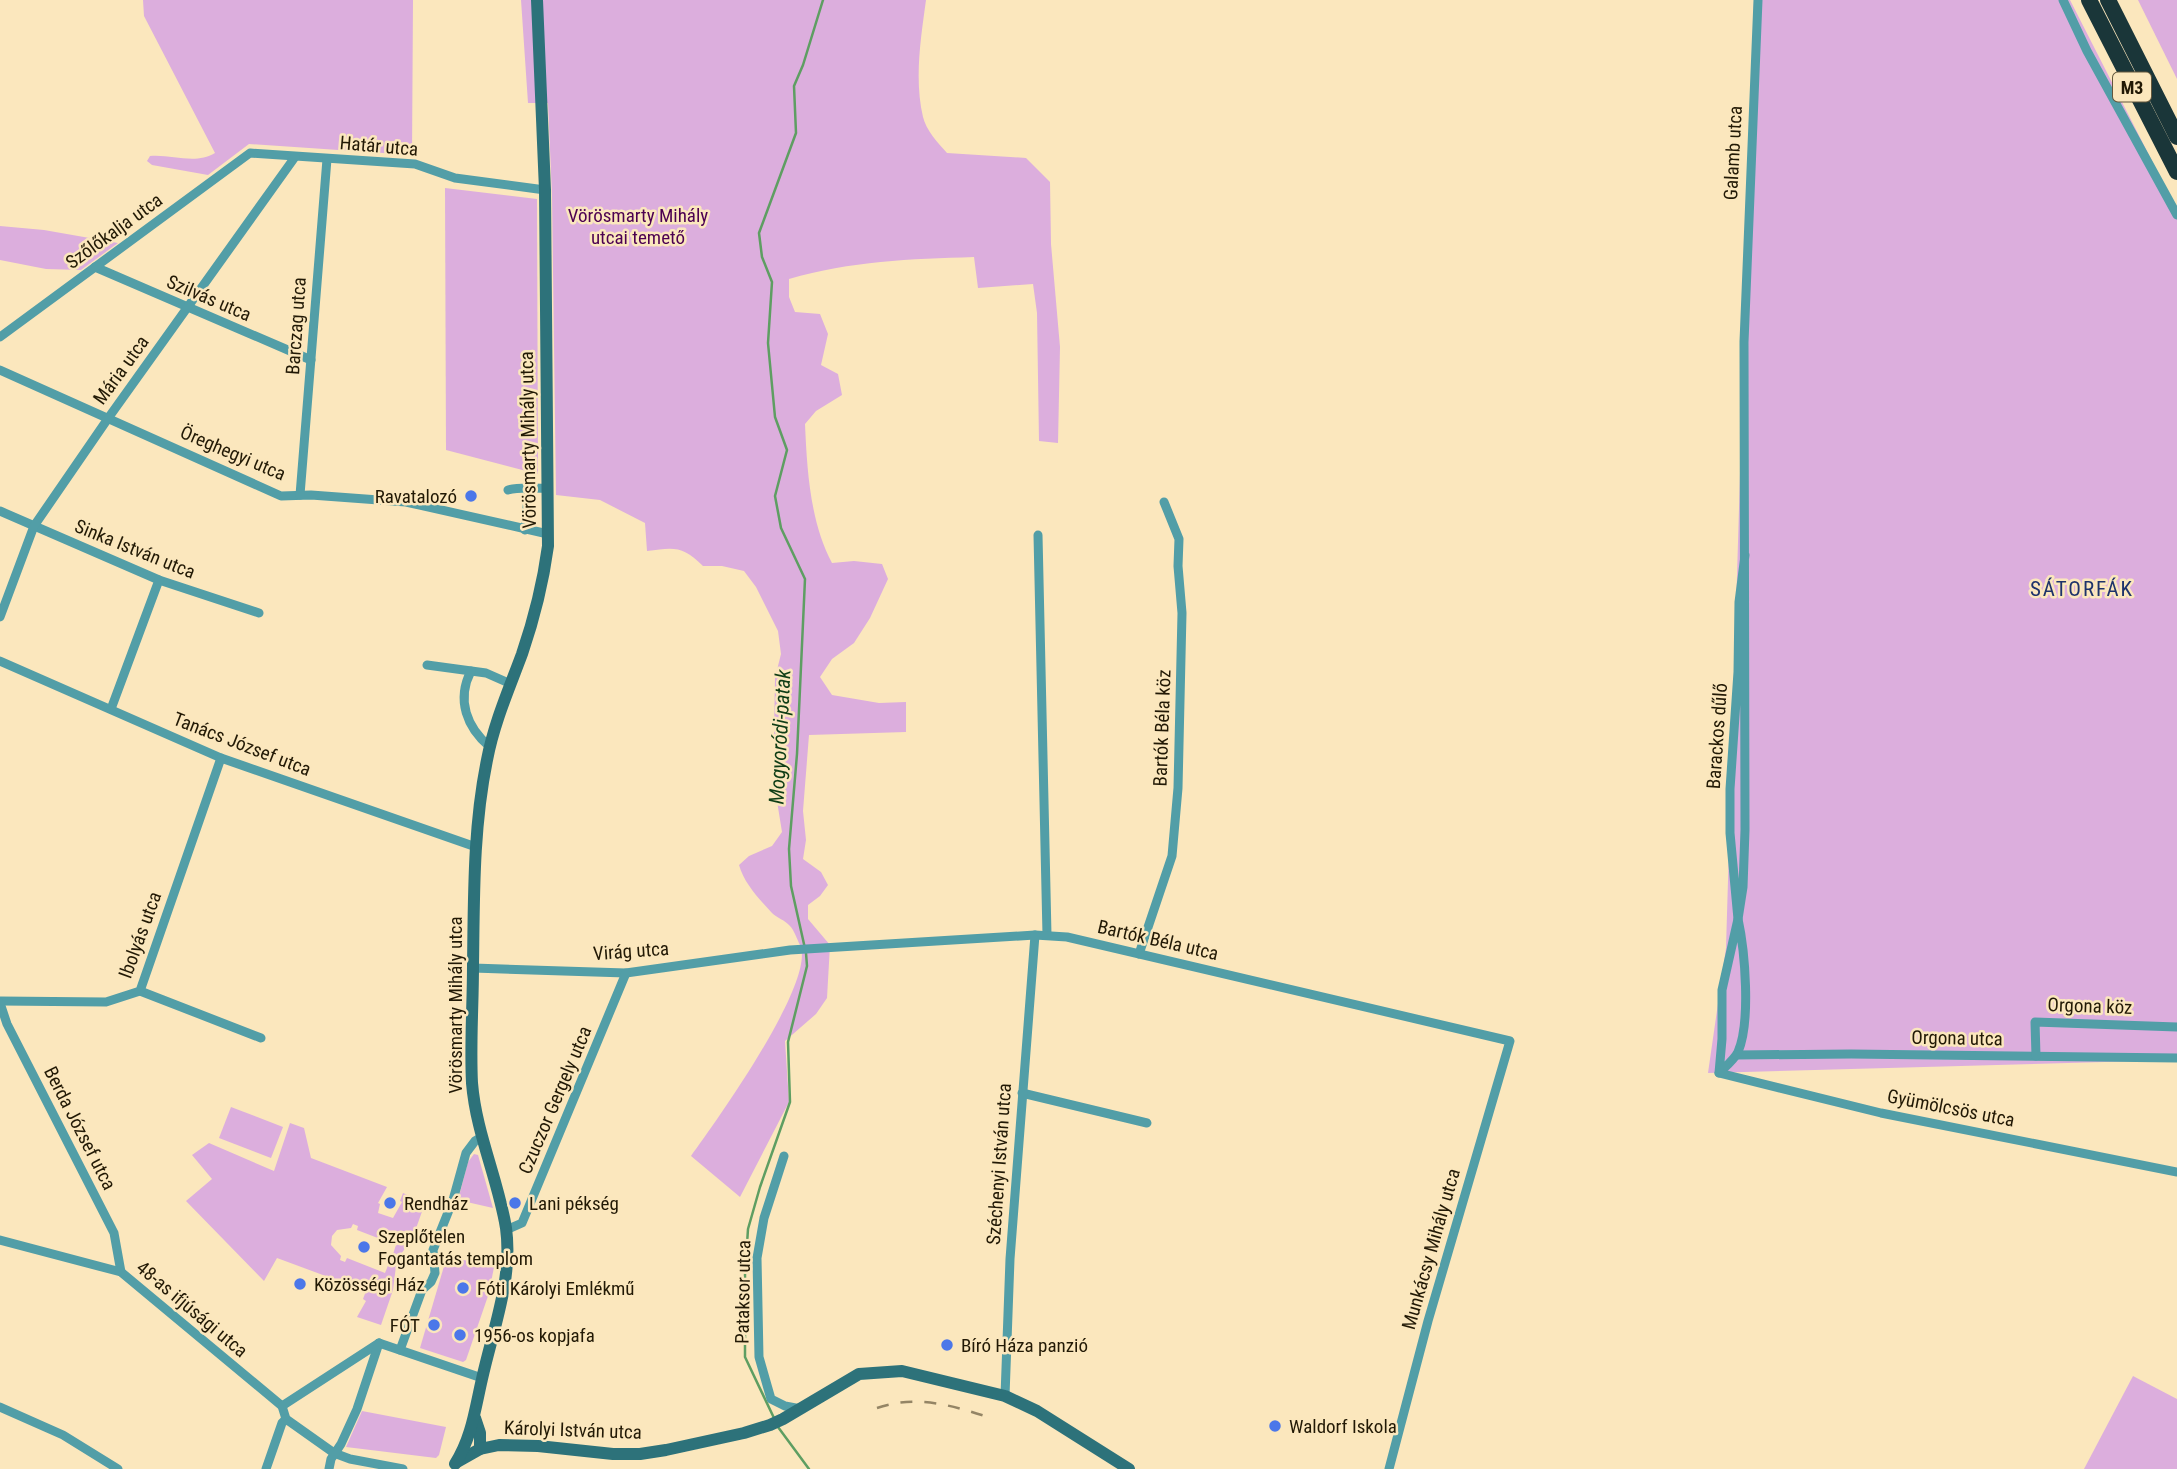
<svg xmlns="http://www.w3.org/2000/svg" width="2177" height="1469" font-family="'Roboto Condensed',sans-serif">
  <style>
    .green { fill: #dcaedd }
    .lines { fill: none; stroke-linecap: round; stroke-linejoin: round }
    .stream { stroke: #5e9e62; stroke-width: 2.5 }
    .minor { stroke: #529ea7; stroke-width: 9 }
    .secondary { stroke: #2d727a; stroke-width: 12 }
    .motorway { stroke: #1a3639; stroke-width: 16 }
    .rail { stroke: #948565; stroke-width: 2.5; stroke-dasharray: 12 12; stroke-linecap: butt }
    .poi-dot { fill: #4b77e9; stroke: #fbe7bd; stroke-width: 2.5 }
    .labels { text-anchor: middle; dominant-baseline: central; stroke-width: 5; stroke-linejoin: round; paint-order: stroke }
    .shield { fill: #fbe7bd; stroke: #63573c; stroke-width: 2 }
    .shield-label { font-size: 18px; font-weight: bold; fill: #221905 }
    .street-label { font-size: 19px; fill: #221905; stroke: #fbe7bd }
    .park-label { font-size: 19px; fill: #4c0051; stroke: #fbe7bd }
    .poi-label { font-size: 19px; fill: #221905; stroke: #fbe7bd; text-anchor: start }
    .neighbourhood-label { font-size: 21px; letter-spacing: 2px; fill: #1e336b; stroke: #fbe7bd }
    .water-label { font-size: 21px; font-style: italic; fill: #0f3d15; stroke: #fbe7bd }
  </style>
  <rect width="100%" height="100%" fill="#fbe7bd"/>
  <g class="green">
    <path d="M143 0H413L412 155 249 144 208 175 152 165 147 161 150 156C172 154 195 165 215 153L144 16Z"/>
    <path d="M521 0H926C921 37 914 79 923 117 926 130 938 143 947 153L1026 158 1050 182 1051 244 1060 347 1058 443 1039 441 1037 313 1033 284 978 288 974 257C910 259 851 261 789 279V297L795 312 820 314 828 334 821 365 838 374 842 395 816 411 805 424C807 469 810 522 832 563L854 561 882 564 888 579 870 618 854 643 832 659 820 677 832 695 879 703 906 702V732L809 735 803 811 806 840 803 859 821 872 828 885 820 896 808 905V919L830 945 827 998 816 1014 785 1041 789 1102 740 1197 691 1156C715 1123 817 981 800 945 797 939 794 930 790 926 785 920 777 918 772 913 759 899 744 883 739 865L749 856 772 846 782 832 776 795 778 777 774 733 775 678 781 654 778 631 756 587 744 571 722 566H703C683 546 675 547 647 551L645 523 600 500 556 495 552 196 548 103H528Z"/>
    <path d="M1754 0H2070L2177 210V1060L1708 1073 1726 948Z"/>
    <path d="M2138 0H2177V79Z"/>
    <path d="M445 188 537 199 538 474 446 450Z"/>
    <path d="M0 226 44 230 118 243 81 270 46 269 0 260Z"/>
    <path d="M231 1107 283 1127 271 1158 219 1138Z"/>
    <path d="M290 1123 304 1128 311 1158 387 1187 378 1203 380 1204 378 1213 393 1218 402 1202 400 1201 403 1193 425 1203 413 1237 399 1257 393 1254 396 1245 357 1230 358 1226 353 1224 351 1228 337 1230 332 1236 331 1245 341 1256 340 1260 345 1262 347 1258 385 1273 389 1263 396 1266 393 1290 381 1325 357 1317 366 1301 363 1299 366 1291 277 1258 264 1281 186 1201 212 1179 192 1155 209 1143 274 1171Z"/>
    <path d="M474 1154 478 1155 493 1208 458 1200 468 1162Z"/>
    <path d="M447 1256 494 1267 489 1293 466 1360 463 1362 420 1348Z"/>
    <path d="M2133 1376 2177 1399V1469H2084Z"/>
    <path d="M362 1411 446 1427 439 1455 436 1458 346 1447Z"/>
  </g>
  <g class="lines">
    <g class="stream">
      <path d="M774 1418 745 1357V1275L748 1229 760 1187 790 1102 788 1042 807 966 806 953 791 886 789 849 797 754 805 579 781 528 775 496 787 450 775 417 768 343 772 282 762 257 759 233 796 133 794 86 803 65 823 0"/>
      <path d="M778 1427 809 1469"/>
    </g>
    <g class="minor">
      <path d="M2063 0 2087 51 2177 215"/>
      <path d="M95 267 311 360"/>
      <path d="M0 337 250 153 415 164 455 178 545 190"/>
      <path d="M0 370 281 496 311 495 406 502 548 534"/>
      <path d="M508 490C522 486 533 489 548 488"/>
      <path d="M300 495 327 159"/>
      <path d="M0 511 159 580 259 613"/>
      <path d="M525 530 530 475"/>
      <path d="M1038 535 1047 935"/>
      <path d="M1745 555 1739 602 1738 672 1730 789V833L1738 919 1743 887 1745 830 1744 342 1758 0"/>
      <path d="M0 617 34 526 109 417 295 157"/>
      <path d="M0 661 221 758 476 847"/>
      <path d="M427 665 486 673 511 684"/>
      <path d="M471 671C456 700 467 728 490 747"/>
      <path d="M111 709 159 580"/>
      <path d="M1738 919C1745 951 1751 1022 1738 1052 1734 1060 1725 1067 1719 1073L1722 1039V990Z"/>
      <path d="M1139 954 1172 856 1178 788 1182 613 1178 566 1179 539 1164 502"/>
      <path d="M473 968 626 973 790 950 1035 935 1067 937 1510 1041 1428 1321 1389 1469"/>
      <path d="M140 991 261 1038"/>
      <path d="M0 1001 106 1002 140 991 221 758"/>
      <path d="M0 1003 7 1024 114 1233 121 1272"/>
      <path d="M1737 1055 1851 1054 2177 1058"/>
      <path d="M2036 1056 2035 1022 2177 1027"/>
      <path d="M1719 1073 1881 1113 2177 1172"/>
      <path d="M1022 1093 1147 1123"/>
      <path d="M784 1156 764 1218 757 1258 759 1357 771 1399 785 1406 801 1409"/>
      <path d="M506 1230 522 1223 626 973"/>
      <path d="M0 1240 121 1272 282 1406 286 1419 334 1453 350 1459 403 1469"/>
      <path d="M379 1343 482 1378"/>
      <path d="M400 1350 422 1290 431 1282 435 1273 433 1250 453 1200 466 1153 475 1141 482 1137"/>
      <path d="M1005 1396 1010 1259 1035 935"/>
      <path d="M282 1406 379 1343"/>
      <path d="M0 1407 63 1435 118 1469"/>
      <path d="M266 1469 282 1423 286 1419"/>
      <path d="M329 1469 331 1459 341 1444 357 1409 379 1343"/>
    </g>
    <g class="secondary">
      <path d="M475 1418 480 1433V1449"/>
      <path d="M457 1462 480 1449 499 1445 538 1446 613 1454H640L666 1450 744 1433 770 1425 783 1419 859 1374 902 1371 1005 1396 1037 1411 1129 1469"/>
      <path d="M455 1464C472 1437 475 1409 482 1379 493 1329 513 1279 506 1228 498 1179 476 1133 472 1083 470 1044 473 1005 473 966 474 898 473 828 487 760 494 723 509 689 522 654 534 619 543 583 548 546L545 190 537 0"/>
    </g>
    <g class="motorway">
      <path d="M2089 0 2177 172"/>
      <path d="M2108 0 2177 137"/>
    </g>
    <path class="rail" d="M877 1408C918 1394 954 1406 994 1419"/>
  </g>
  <g class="poi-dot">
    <circle cx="471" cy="496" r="7"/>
    <circle cx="390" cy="1203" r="7"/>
    <circle cx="515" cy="1203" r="7"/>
    <circle cx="364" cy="1247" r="7"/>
    <circle cx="300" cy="1284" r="7"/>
    <circle cx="463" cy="1288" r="7"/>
    <circle cx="434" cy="1325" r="7"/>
    <circle cx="460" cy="1335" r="7"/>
    <circle cx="947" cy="1345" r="7"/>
    <circle cx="1275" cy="1426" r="7"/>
  </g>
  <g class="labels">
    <rect class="shield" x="2113" y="72.5" width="38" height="29" rx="5"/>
    <g class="shield-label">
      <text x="2132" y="87">M3</text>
    </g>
    <g class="street-label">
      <text transform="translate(379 146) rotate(5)">Határ utca</text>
      <text transform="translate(1733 153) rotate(-87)">Galamb utca</text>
      <text transform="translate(114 231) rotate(-36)">Szőlőkalja utca</text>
      <text transform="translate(209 298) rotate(23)">Szilvás utca</text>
      <text transform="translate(296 326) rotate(-86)">Barczag utca</text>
      <text transform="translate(121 370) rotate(-54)">Mária utca</text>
      <text transform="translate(528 440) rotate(-91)">Vörösmarty Mihály utca</text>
      <text transform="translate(233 453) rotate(23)">Öreghegyi utca</text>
      <text transform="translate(135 549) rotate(22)">Sinka István utca</text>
      <text transform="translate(1162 728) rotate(-88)">Bartók Béla köz</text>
      <text transform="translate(1717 736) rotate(-86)">Barackos dűlő</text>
      <text transform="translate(242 744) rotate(21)">Tanács József utca</text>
      <text transform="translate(140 935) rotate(-70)">Ibolyás utca</text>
      <text transform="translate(1158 940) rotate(13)">Bartók Béla utca</text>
      <text transform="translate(631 951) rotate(-4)">Virág utca</text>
      <text transform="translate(455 1005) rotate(-90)">Vörösmarty Mihály utca</text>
      <text transform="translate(2090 1006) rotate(2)">Orgona köz</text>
      <text transform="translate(1957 1038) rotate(1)">Orgona utca</text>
      <text transform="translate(555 1100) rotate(-67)">Czuczor Gergely utca</text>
      <text transform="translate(1951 1108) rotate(11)">Gyümölcsös utca</text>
      <text transform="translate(80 1128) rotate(63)">Berda József utca</text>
      <text transform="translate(999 1164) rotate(-86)">Széchenyi István utca</text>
      <text transform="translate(1431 1249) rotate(-74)">Munkácsy Mihály utca</text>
      <text transform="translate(743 1292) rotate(-89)">Pataksor utca</text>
      <text transform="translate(192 1309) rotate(40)">48-as ifjúsági utca</text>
      <text transform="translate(573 1430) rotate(2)">Károlyi István utca</text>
    </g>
    <g class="park-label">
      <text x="638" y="215">Vörösmarty Mihály<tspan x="638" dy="22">utcai temető</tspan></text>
    </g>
    <g class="poi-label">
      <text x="457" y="496" text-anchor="end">Ravatalozó</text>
      <text x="404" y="1203">Rendház</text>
      <text x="529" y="1203">Lani pékség</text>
      <text x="378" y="1236">Szeplőtelen<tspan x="378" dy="22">Fogantatás templom</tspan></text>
      <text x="314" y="1284">Közösségi Ház</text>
      <text x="477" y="1288">Fóti Károlyi Emlékmű</text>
      <text x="420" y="1325" text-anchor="end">FÓT</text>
      <text x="474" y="1335">1956-os kopjafa</text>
      <text x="961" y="1345">Bíró Háza panzió</text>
      <text x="1289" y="1426">Waldorf Iskola</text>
    </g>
    <g class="neighbourhood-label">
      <text x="2082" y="589">SÁTORFÁK</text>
    </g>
    <g class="water-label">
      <text transform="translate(780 737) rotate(-87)">Mogyoródi-patak</text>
    </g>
  </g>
</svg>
